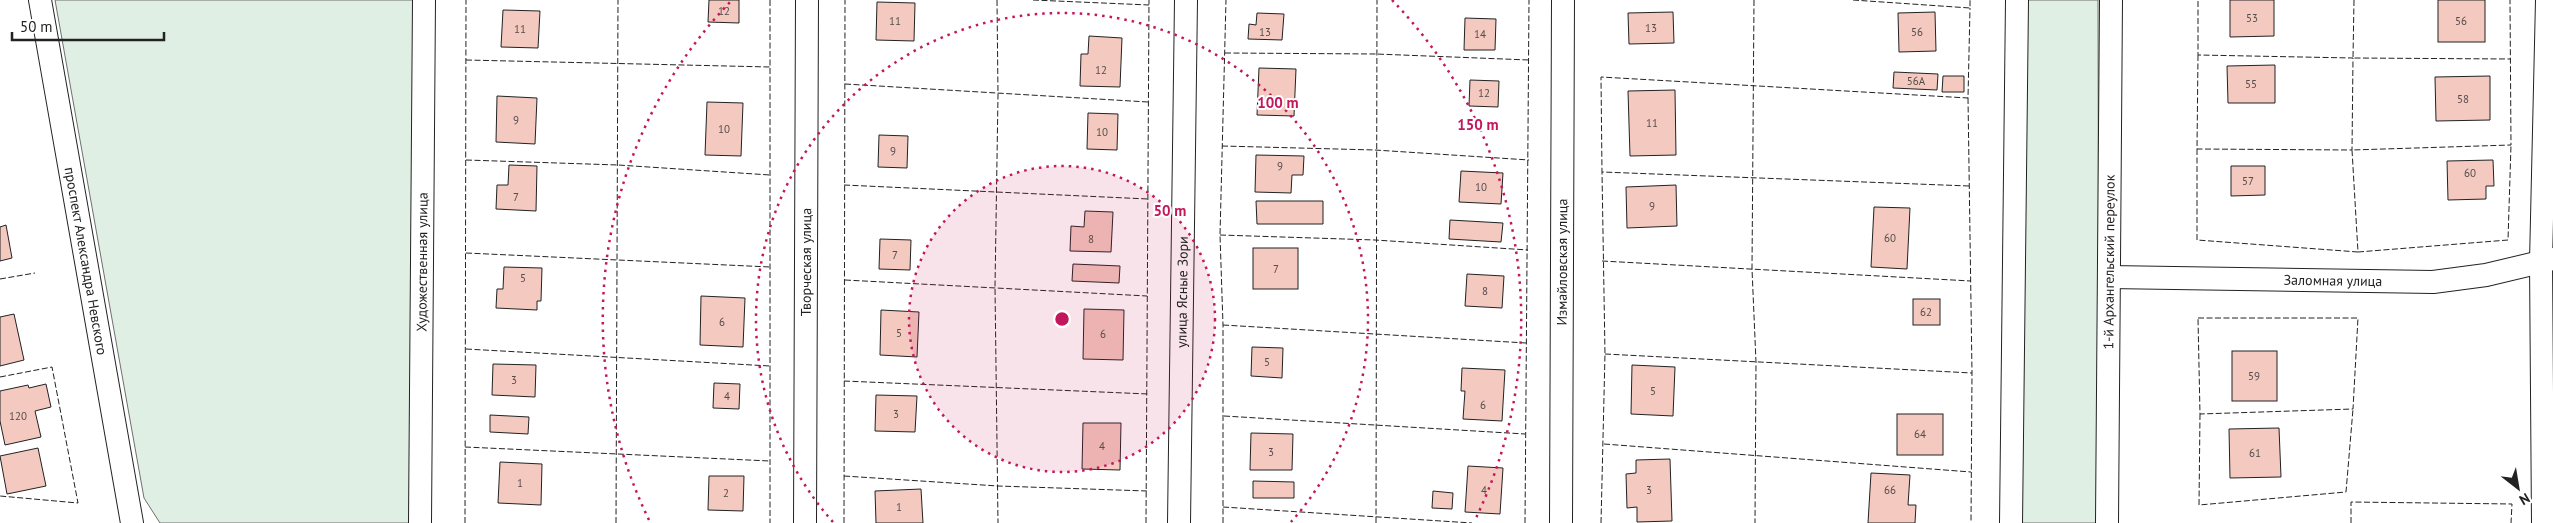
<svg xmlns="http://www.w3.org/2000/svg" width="2553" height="523" font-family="'PT Sans',sans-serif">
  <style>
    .green { fill: #e0efe3; stroke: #6f6f6f }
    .building { fill: #f3c9c0; stroke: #222 }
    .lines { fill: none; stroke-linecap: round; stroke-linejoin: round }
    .minor-casing { stroke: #222; stroke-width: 24 }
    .minor { stroke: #fff; stroke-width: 22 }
    .fence { stroke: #222; stroke-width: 1; stroke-dasharray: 6 2.5; stroke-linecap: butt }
    .ring { fill: none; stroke: #c2185b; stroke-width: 2.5; stroke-dasharray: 2.5 5 }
    .labels { text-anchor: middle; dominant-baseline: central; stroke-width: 4; stroke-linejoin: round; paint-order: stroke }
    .number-label { font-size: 11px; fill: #564c4a }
    .street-label { font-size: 14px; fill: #222; stroke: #fff }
    .centre { fill: #c2185b; stroke: #fff; stroke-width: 2.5 }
    .ring-label { font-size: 15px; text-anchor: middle; font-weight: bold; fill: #c2185b; stroke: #fff; stroke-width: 4; stroke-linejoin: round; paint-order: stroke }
  </style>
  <rect width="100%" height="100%" fill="#fff"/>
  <g class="green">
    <path d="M55 0H416L413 523H160L144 498Z"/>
    <path d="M2024 0H2098L2099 523H2019Z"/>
  </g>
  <g class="building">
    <path d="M709 0H739V23L708 22Z"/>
    <path d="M2230 0H2274V36L2230 37Z"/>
    <rect x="2438" y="0" width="47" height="42"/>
    <path d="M877 2 915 3 914 41 876 40Z"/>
    <path d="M503 10 540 11 538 48 501 47Z"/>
    <path d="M1673 12 1674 43 1629 44 1628 13Z"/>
    <path d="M1935 12 1936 51 1899 52 1898 13Z"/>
    <path d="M1257 13 1284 14 1282 40 1248 39 1249 24 1256 25Z"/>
    <path d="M1465 18 1496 19 1495 50H1464Z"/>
    <path d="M1089 36 1122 38 1120 87 1080 86 1081 54H1088Z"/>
    <path d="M2275 65V103H2228L2227 66Z"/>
    <path d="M1259 68 1296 69 1294 116 1257 115Z"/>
    <path d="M1894 72 1938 74 1937 90 1893 88Z"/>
    <path d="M1943 76H1964V92H1942Z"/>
    <path d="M2490 76V120L2436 121 2435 77Z"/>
    <path d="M1470 80 1499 81 1498 107 1469 106Z"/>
    <path d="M1675 90 1676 155 1630 156 1628 91Z"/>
    <path d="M497 96 537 98 535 144 496 142Z"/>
    <path d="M707 102 743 103 741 156 705 155Z"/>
    <path d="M1088 113 1118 114 1117 150 1087 149Z"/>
    <path d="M879 135 908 136 907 168 878 167Z"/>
    <path d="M1256 155 1304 156 1303 175H1292L1291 193 1255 192Z"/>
    <path d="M2493 160 2494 186H2486V199L2448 200 2447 161Z"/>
    <path d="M509 165 537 166 536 211 496 209 497 185H508Z"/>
    <path d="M2231 166H2265V195L2231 196Z"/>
    <path d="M1461 171 1503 173 1501 204 1459 202Z"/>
    <path d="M1676 185 1677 226 1627 228 1626 187Z"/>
    <path d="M1256 201H1323V224H1257Z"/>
    <path d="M1874 207 1910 208 1907 269 1871 267Z"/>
    <path d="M1085 211 1113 212 1111 252 1070 251 1071 226 1084 227Z"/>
    <path d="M1450 220 1503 223 1501 242 1449 239Z"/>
    <path d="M6 225 12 258 0 261V227Z"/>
    <path d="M880 239 911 240 910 270 879 269Z"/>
    <rect x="1253" y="248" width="45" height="41"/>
    <path d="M1073 264 1120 266 1119 283 1072 281Z"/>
    <path d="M504 267 542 268 541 301H537V310L496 308 497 289H503Z"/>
    <path d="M1467 274 1504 276 1502 308 1465 306Z"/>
    <path d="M701 296 745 298 743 347 700 345Z"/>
    <rect x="1913" y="299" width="27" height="26"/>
    <path d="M1084 309 1124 310 1123 360 1083 359Z"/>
    <path d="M881 310 919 312 917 357 880 355Z"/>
    <path d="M14 314 24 360 0 366V317Z"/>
    <path d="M1252 347 1283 348 1282 378 1251 376Z"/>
    <rect x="2232" y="351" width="45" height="50"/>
    <path d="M493 364 536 365 535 397 492 395Z"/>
    <path d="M1632 365 1675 367 1673 416 1631 414Z"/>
    <path d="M1462 368 1505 370 1502 421 1463 419 1465 391H1461Z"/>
    <path d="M714 383 740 384 739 409 713 408Z"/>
    <path d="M46 384 51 407 35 411 41 437 5 445 0 421V391L28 385 29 388Z"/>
    <path d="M876 395 917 396 915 432 875 431Z"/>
    <rect x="1897" y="414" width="46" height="41"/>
    <path d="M490 415 529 417 528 434 490 432Z"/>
    <path d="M1083 423H1121L1120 470 1082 469Z"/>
    <path d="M2279 428 2281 477 2230 478 2229 429Z"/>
    <path d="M1251 433 1293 434 1292 470H1250Z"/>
    <path d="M38 448 46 486 7 494 0 456Z"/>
    <path d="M1670 459 1672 521 1637 522V507L1627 508 1626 474 1636 473V460Z"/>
    <path d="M500 462 542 464 541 505 498 503Z"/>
    <path d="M1468 466 1503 468 1500 514 1465 512Z"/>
    <path d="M1871 473 1910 475 1908 505H1916L1915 523H1868Z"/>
    <path d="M709 476H744L743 511 708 510Z"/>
    <path d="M1253 481 1294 482V498H1253Z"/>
    <path d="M921 489 923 523H876L875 491Z"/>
    <path d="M1433 491 1453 493 1452 509 1432 508Z"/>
  </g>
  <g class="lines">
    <g class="minor-casing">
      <g id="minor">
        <path id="s1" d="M40 0 132 523"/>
        <path id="s2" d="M2109 277 2433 282 2486 275 2553 259"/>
        <path id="s3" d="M420 523 424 0"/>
        <path id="s4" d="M805 523 807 0"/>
        <path id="s5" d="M1179 523 1186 0"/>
        <path id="s6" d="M1561 523 1563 0"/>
        <path d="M2011 523 2017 0"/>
        <path id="s7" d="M2107 523 2111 0"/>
        <path d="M2543 523 2541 262 2547 0"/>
      </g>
    </g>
    <use href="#minor" class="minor"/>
    <g class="fence">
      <path d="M770 0V523"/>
      <path d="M997 0 998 95 995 287 998 523"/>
      <path d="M1033 0 1149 5"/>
      <path d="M1754 0 1752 269 1756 362 1755 523"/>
      <path d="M1853 0 1970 8V0"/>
      <path d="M2354 0 2353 58 2511 59"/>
      <path d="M1225 53 1376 54 1529 60"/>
      <path d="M2198 55 2197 149 2352 150 2353 58 2198 55V0"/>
      <path d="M466 60 770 67"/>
      <path d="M845 84 1148 102"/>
      <path d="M1968 98 1972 373 1971 523"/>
      <path d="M1222 146 1375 150 1529 160"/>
      <path d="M2197 149V240L2358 252 2352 150 2511 145 2510 0"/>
      <path d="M466 160 618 165 770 175"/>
      <path d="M844 185 1148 199"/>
      <path d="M1969 186 1602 172 1601 77 1968 98 1970 8"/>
      <path d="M1220 235 1375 240 1528 250"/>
      <path d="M2358 252 2508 240 2511 145"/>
      <path d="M466 253 770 267"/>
      <path d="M1602 261 1971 281"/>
      <path d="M0 279 35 273"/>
      <path d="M845 280 1147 296"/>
      <path d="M2198 318H2358L2353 409 2200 414Z"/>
      <path d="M1223 325 1526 343"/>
      <path d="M466 349 770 366"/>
      <path d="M1605 354 1972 373"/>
      <path d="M0 377 52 367 78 503 0 496"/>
      <path d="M844 381 1148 394"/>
      <path d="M2200 414 2199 505 2346 492 2353 409"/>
      <path d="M1224 416 1525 434"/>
      <path d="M1604 444 1971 472"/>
      <path d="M465 447 770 461"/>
      <path d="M844 476 998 486 1147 491"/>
      <path d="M1223 507 1472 523"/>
      <path d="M465 523 466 0"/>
      <path d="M616 523 618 0"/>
      <path d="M844 523 845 0"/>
      <path d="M1146 523 1149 0"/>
      <path d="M1223 523V325L1220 235 1226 0"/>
      <path d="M1376 523 1377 0"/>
      <path d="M1525 523 1529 0"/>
      <path d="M1601 523 1605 354 1602 172"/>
      <path d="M2351 523V502L2512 504 2511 523"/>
    </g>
  </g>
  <circle cx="1062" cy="319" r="153" fill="#c2185b" fill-opacity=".12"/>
  <g class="ring">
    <circle cx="1062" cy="319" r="153"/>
    <path d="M833 522A306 306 0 1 1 1291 522"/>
    <path d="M649 520A459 459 0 0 1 732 0M1392 0A459 459 0 0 1 1475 520"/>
  </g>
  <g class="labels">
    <g class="number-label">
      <text x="724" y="11">12</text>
      <text x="2252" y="18">53</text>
      <text x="895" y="21">11</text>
      <text x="2461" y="21">56</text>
      <text x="1651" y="28">13</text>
      <text x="520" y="29">11</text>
      <text x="1265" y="32">13</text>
      <text x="1917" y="32">56</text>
      <text x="1480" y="34">14</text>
      <text x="1101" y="70">12</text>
      <text x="1916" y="81">56А</text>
      <text x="2251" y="84">55</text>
      <text x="1484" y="93">12</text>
      <text x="2463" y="99">58</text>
      <text x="516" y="120">9</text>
      <text x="1652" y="123">11</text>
      <text x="724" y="129">10</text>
      <text x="1102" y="132">10</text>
      <text x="893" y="151">9</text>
      <text x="1280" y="166">9</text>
      <text x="2470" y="173">60</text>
      <text x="2248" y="181">57</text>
      <text x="1481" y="187">10</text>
      <text x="516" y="197">7</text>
      <text x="1652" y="206">9</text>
      <text x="1890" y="238">60</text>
      <text x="1091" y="239">8</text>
      <text x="895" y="255">7</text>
      <text x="1276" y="269">7</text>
      <text x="523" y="278">5</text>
      <text x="1485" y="291">8</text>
      <text x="1926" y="312">62</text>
      <text x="722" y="322">6</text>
      <text x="899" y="333">5</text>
      <text x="1103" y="334">6</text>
      <text x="1267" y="362">5</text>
      <text x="2254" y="376">59</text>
      <text x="514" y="380">3</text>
      <text x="1653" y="391">5</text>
      <text x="727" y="396">4</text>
      <text x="1483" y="405">6</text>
      <text x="896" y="414">3</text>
      <text x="18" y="416">120</text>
      <text x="1920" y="434">64</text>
      <text x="1102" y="446">4</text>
      <text x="1271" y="452">3</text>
      <text x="2255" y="453">61</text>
      <text x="520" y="483">1</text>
      <text x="1484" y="490">4</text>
      <text x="1649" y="490">3</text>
      <text x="1890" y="490">66</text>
      <text x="726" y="493">2</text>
      <text x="899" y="507">1</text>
    </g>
    <g class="street-label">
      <text stroke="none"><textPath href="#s3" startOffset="261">Художественная улица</textPath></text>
      <text stroke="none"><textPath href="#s4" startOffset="261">Творческая улица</textPath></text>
      <text stroke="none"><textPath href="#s7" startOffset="261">1-й Архангельский переулок</textPath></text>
      <text stroke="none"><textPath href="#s1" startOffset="265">проспект Александра Невского</textPath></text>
      <text stroke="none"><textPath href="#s6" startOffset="261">Измайловская улица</textPath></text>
      <text stroke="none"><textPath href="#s2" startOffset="224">Заломная улица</textPath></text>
      <text stroke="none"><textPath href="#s5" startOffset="231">улица Ясные Зори</textPath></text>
    </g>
  </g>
  <circle cx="1062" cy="319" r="8" class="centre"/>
  <g class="ring-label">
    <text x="1278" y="108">100 m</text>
    <text x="1478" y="130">150 m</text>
    <text x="1170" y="216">50 m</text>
  </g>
  <g transform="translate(2518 488) rotate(149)" stroke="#ffffff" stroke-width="4" paint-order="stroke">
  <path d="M0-4L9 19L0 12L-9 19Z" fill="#222222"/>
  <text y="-8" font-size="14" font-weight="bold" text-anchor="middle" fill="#222222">N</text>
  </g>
  <path d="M12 32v8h152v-8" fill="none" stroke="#222222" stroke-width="2.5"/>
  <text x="20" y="32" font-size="15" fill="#222222" stroke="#ffffff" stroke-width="4" paint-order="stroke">50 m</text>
</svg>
